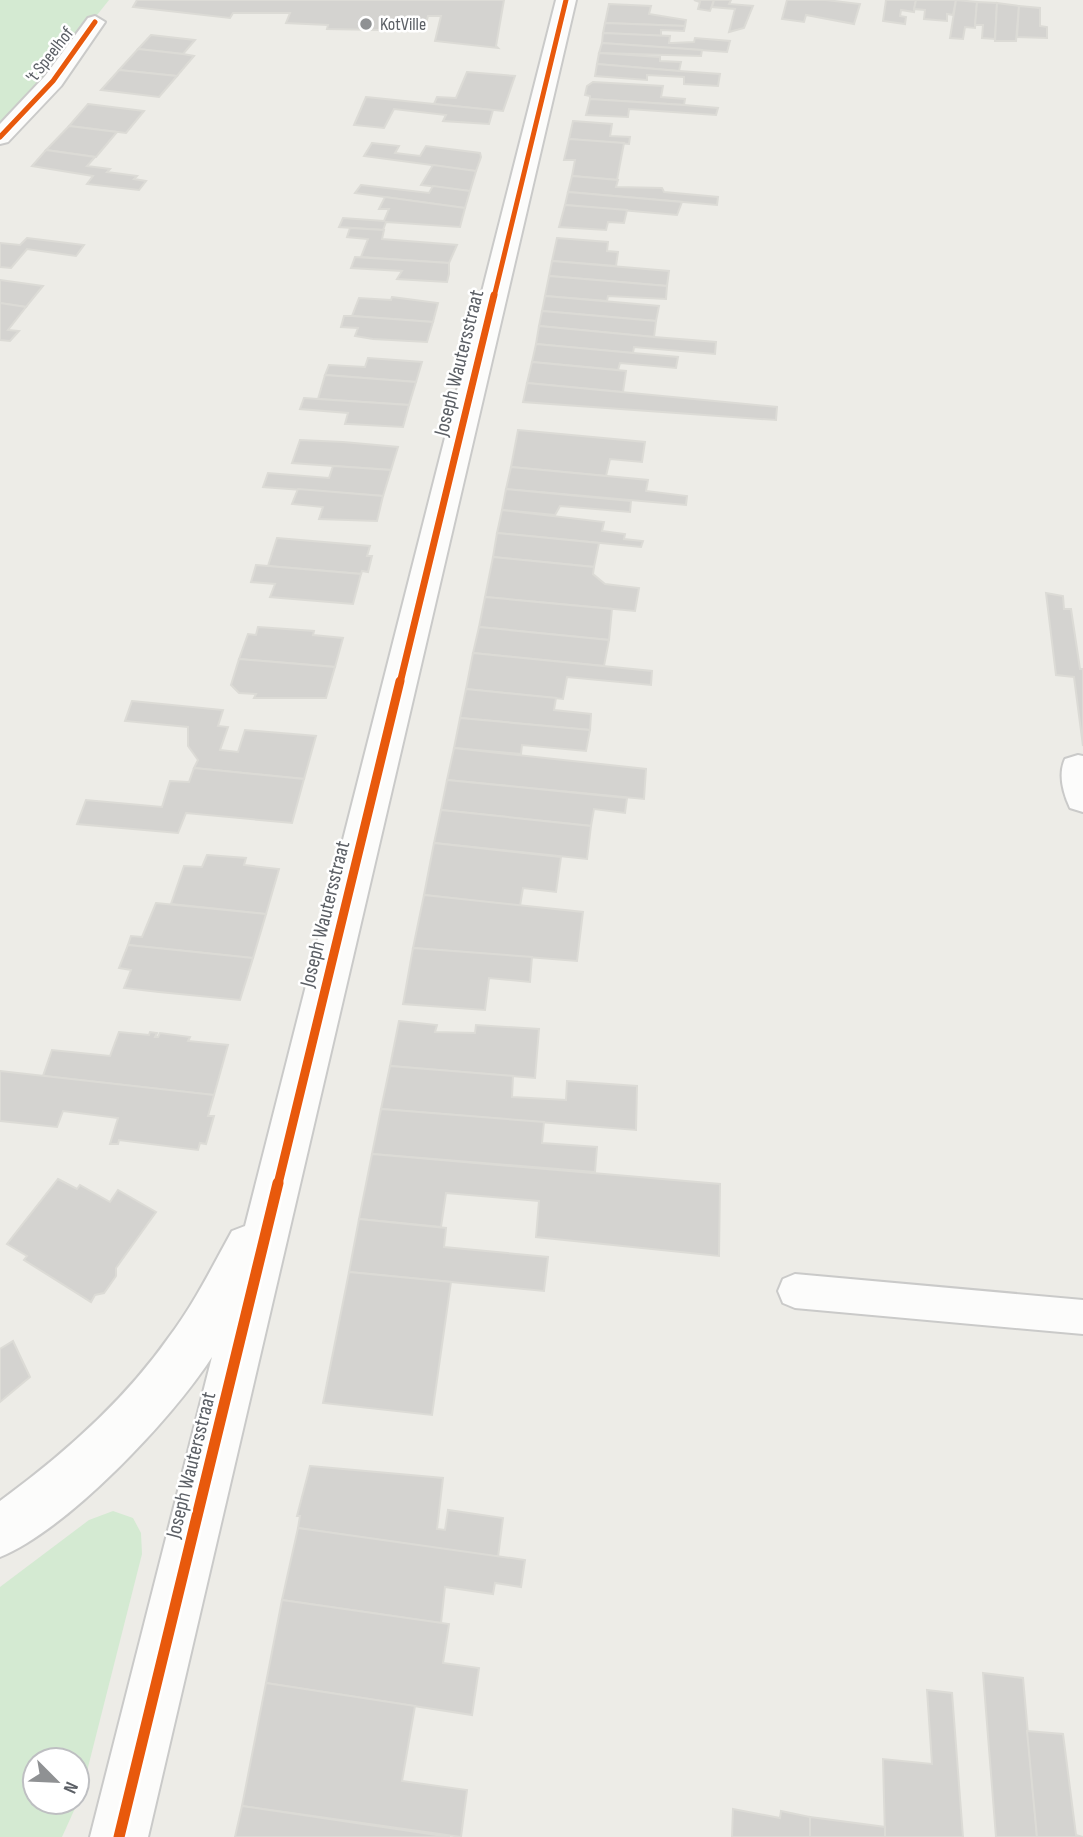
<svg xmlns="http://www.w3.org/2000/svg" width="1083" height="1837" font-family="'Sofia Sans Condensed',sans-serif">
  <style>
    .green { fill: #d4ead2; fill-rule: evenodd }
    .building { fill: #d4d3d0; stroke: #dcdbd6; stroke-width: 2 }
    .lines { fill: none; stroke-linecap: round; stroke-linejoin: round }
    .service-casing { stroke: #cacac9; stroke-width: 4 }
    .minor-casing { stroke: #cacac9; stroke-width: 4 }
    .service { fill: #fcfcfb; fill-rule: evenodd }
    .minor { fill: #fcfcfb; fill-rule: evenodd }
    .cycleway-far3-casing { stroke: #fff; stroke-width: 8 }
    .cycleway-far2-casing { stroke: #fff; stroke-width: 10 }
    .cycleway-far1-casing { stroke: #fff; stroke-width: 13 }
    .cycleway-casing { stroke: #fff; stroke-width: 16 }
    .cycleway-far3 { stroke: #e8590c; stroke-width: 5 }
    .cycleway-far2 { stroke: #e8590c; stroke-width: 7 }
    .cycleway-far1 { stroke: #e8590c; stroke-width: 9 }
    .cycleway { stroke: #e8590c; stroke-width: 11 }
    .poi-dot { fill: #8f9193; stroke: #fff; stroke-width: 2.5 }
    .labels { text-anchor: middle; dominant-baseline: central; stroke-width: 5; stroke-linejoin: round; paint-order: stroke }
    .far-poi-label { font-size: 18px; fill: #5c6066; stroke: #fff; text-anchor: start }
    .far-street-label { font-size: 18px; fill: #5c6066; stroke: #fff }
    .street-label { font-size: 21px; fill: #5c6066; stroke: #fff }
  </style>
  <rect width="100%" height="100%" fill="#edece7"/>
  <g class="green">
    <path d="M0 0H109L42 84 0 128Z"/>
    <path d="M113 1511 133 1518 141 1533 142 1554 81 1795 62 1837H0V1587L89 1520ZM77 1760V1802H35V1760Z"/>
  </g>
  <g class="building">
    <path d="M137 0H504L496 46 498 48 435 41 441 16H428L425 27 382 25 380 30 327 29 328 25 286 23 290 13H233L230 18 133 7Z"/>
    <path d="M694 0H714L710 11 698 9 700 2Z"/>
    <path d="M714 0H731L729 4 753 6 744 28 729 32 735 9 712 7Z"/>
    <path d="M787 0H826L860 4 854 24 806 15 804 22 782 19Z"/>
    <path d="M886 0H916L914 12 901 10 900 16 906 17 905 24 883 21Z"/>
    <path d="M916 0H956L953 15 947 14V21L924 19 925 10 914 9Z"/>
    <path d="M956 0 977 2 975 28 965 27 963 39 950 38Z"/>
    <path d="M977 2 997 3 995 39 982 38 983 25H975Z"/>
    <path d="M997 3 1019 6 1016 41H995Z"/>
    <path d="M609 4 651 6 649 14 686 20 685 26 605 23Z"/>
    <path d="M1019 6 1040 8V26L1047 27V38L1017 37Z"/>
    <path d="M605 23 685 26 684 31 661 30V36L603 33Z"/>
    <path d="M603 33 670 36 669 43H672L694 42 695 38 730 41 727 52 602 43Z"/>
    <path d="M151 35 195 40 183 54 138 49Z"/>
    <path d="M602 43 702 50 701 56 599 53Z"/>
    <path d="M138 49 183 54 194 56 177 76 119 70Z"/>
    <path d="M599 53 660 57V61L681 62 679 71 597 64Z"/>
    <path d="M597 64 679 71 720 74 718 86 684 84V77L647 75V80L595 76Z"/>
    <path d="M119 70 177 76 159 97 101 90Z"/>
    <path d="M467 72 515 76 503 111 434 104 437 97 456 98Z"/>
    <path d="M593 82 663 86 661 97 685 99 684 105 590 99V96L585 95 587 86Z"/>
    <path d="M366 97 434 104 493 110 489 124 443 121 446 115 394 109 384 128 354 125Z"/>
    <path d="M590 99 684 105 718 108 716 115 629 109 628 117 586 115Z"/>
    <path d="M88 104 144 111 126 133 69 126Z"/>
    <path d="M573 121 612 124 610 136 630 137 629 144 569 139Z"/>
    <path d="M69 126 117 132 96 157 46 150Z"/>
    <path d="M569 139 624 143 617 180 572 176 575 160H564Z"/>
    <path d="M372 143 399 146 395 153 420 156 426 146 480 153 481 157 476 171 364 156Z"/>
    <path d="M46 150 95 157 87 166 110 169 107 172 137 176 134 179 146 181 139 190 87 184 93 176 32 166Z"/>
    <path d="M433 165 476 171 470 191 421 185Z"/>
    <path d="M572 176 618 180 616 187 662 188 664 192 718 197 717 205 568 192Z"/>
    <path d="M361 185 429 193 433 186 470 191 465 208 355 193Z"/>
    <path d="M568 192 682 202 677 215 565 205Z"/>
    <path d="M385 197 465 208 460 227 386 222 383 230 339 227 343 218 384 221 389 209H379Z"/>
    <path d="M565 205 627 210 624 223 608 222 606 230 559 227Z"/>
    <path d="M350 228 384 230 382 239 457 245 449 263 361 257 368 239 347 237Z"/>
    <path d="M27 238 84 245 76 256 27 249 11 268 0 267V243L20 245Z"/>
    <path d="M557 238 608 242 607 251 618 252 616 266 552 261Z"/>
    <path d="M355 257 449 263V274L447 282 397 279 402 271 351 268Z"/>
    <path d="M552 261 669 271 667 286 549 276Z"/>
    <path d="M549 276 667 286 666 299 608 296 607 301 545 296Z"/>
    <path d="M0 280 43 286 26 307 0 303Z"/>
    <path d="M545 296 659 306 656 321 542 311Z"/>
    <path d="M392 297 438 303 433 322 352 316 359 298 391 300Z"/>
    <path d="M0 303 26 307 8 330 19 331 10 341 0 340Z"/>
    <path d="M542 311 656 321 654 337 539 326Z"/>
    <path d="M344 316H352L433 322 427 342 373 339 355 336 358 328 341 327Z"/>
    <path d="M539 326 654 337 716 342 715 354 634 347 633 353 536 344Z"/>
    <path d="M536 344 633 353 678 357 676 368 620 363 618 370 532 362Z"/>
    <path d="M368 358 422 362 416 382 325 375 329 365 365 367Z"/>
    <path d="M532 362 626 371 623 392 527 383Z"/>
    <path d="M325 375 416 382 409 405 318 399Z"/>
    <path d="M527 383 777 407 776 420 523 402Z"/>
    <path d="M304 398 318 399 409 405 403 427 349 424H345L348 413 300 409Z"/>
    <path d="M518 430 645 442 642 462 610 459 606 476 511 467Z"/>
    <path d="M300 440 343 442 398 447 391 470 292 463Z"/>
    <path d="M333 466 391 470 383 496 263 487 268 473 329 478Z"/>
    <path d="M511 467 648 480 646 491 687 496 686 505 506 489Z"/>
    <path d="M298 489 383 496 377 521 319 519 323 507 292 504Z"/>
    <path d="M506 489 631 501 630 512 560 506 555 515 502 510Z"/>
    <path d="M502 510 604 522 602 531 625 534 624 539 643 541 641 547 497 533Z"/>
    <path d="M497 533 599 543 594 567 493 557Z"/>
    <path d="M277 538 370 546 367 556H372L368 572 362 571 361 574 268 566Z"/>
    <path d="M493 557 594 567 593 574 605 584 639 588 635 611 485 597Z"/>
    <path d="M256 565 268 566 361 574 353 604 270 597 275 584 251 582Z"/>
    <path d="M1046 593 1063 596 1064 609H1071L1080 669H1083V746L1074 677 1056 675Z"/>
    <path d="M485 597 612 609 609 640 479 627Z"/>
    <path d="M258 627 314 631 313 635 343 638 335 667 239 659 248 634 256 635Z"/>
    <path d="M479 627 609 640 604 666 473 653Z"/>
    <path d="M473 653 652 671 651 685 567 677 563 699 466 689Z"/>
    <path d="M239 659 335 667 326 698H254L256 694 239 693 231 685Z"/>
    <path d="M466 689 556 698 554 710 591 714 590 730 460 718Z"/>
    <path d="M132 701 223 710 218 726 228 727 220 750 238 752 245 730 316 736 304 779 194 768 198 760 188 746V727L125 721Z"/>
    <path d="M460 718 590 730 586 751 522 745 521 754 454 748Z"/>
    <path d="M454 748 646 769 644 799 447 780Z"/>
    <path d="M194 768 304 779 292 823 186 813 178 833 77 824 86 800 162 807 170 781 189 782Z"/>
    <path d="M447 780 627 798 625 813 594 809 591 826 441 810Z"/>
    <path d="M441 810 591 826 587 859 434 843Z"/>
    <path d="M434 843 561 857 556 892 523 888 520 906 424 895Z"/>
    <path d="M207 855 246 858 244 865 279 869 266 914 171 904 184 866 202 867Z"/>
    <path d="M424 895 583 912 577 961 413 948Z"/>
    <path d="M156 903 266 914 253 958 128 945 131 936 142 937Z"/>
    <path d="M128 945 253 958 240 1000 159 992 124 988 131 970 119 968Z"/>
    <path d="M413 948 532 957 530 982 489 978 485 1010 403 1004Z"/>
    <path d="M399 1021 437 1025 435 1032 475 1033 476 1025 539 1029 535 1078 390 1066Z"/>
    <path d="M119 1032 149 1035 150 1032 157 1033 155 1037H158L160 1033 190 1037 188 1041 228 1045 214 1095 43 1076 52 1050 110 1056Z"/>
    <path d="M390 1066 513 1076 512 1097 566 1100 567 1081 637 1086 636 1130 381 1109Z"/>
    <path d="M0 1071 214 1095 208 1116H214L206 1144 200 1143 198 1150 119 1140 118 1144H110L118 1118 63 1111 57 1127 0 1121Z"/>
    <path d="M381 1109 544 1122 542 1143 597 1147 595 1172 372 1154Z"/>
    <path d="M372 1154 720 1184 719 1256 536 1237 539 1201 446 1193 441 1227 359 1219Z"/>
    <path d="M58 1179 77 1189 80 1185 110 1202 118 1190 156 1212 116 1268V1276L104 1293 95 1295 91 1302 24 1260 27 1256 7 1244Z"/>
    <path d="M359 1219 446 1228 444 1247 548 1257 544 1291 349 1272Z"/>
    <path d="M349 1272 451 1282 432 1415 323 1403Z"/>
    <path d="M13 1341 30 1377 0 1402V1349Z"/>
    <path d="M310 1466 443 1478 437 1529 445 1530 448 1510 503 1518 498 1557 298 1528 300 1516H297Z"/>
    <path d="M298 1528 525 1560 521 1587 495 1583 493 1594 445 1587 441 1623 282 1600Z"/>
    <path d="M282 1600 449 1624 443 1663 479 1668 472 1715 266 1683Z"/>
    <path d="M983 1673 1023 1678 1037 1837H996Z"/>
    <path d="M266 1683 415 1706 402 1781 467 1790 461 1837 242 1806Z"/>
    <path d="M927 1690 952 1693 963 1837H885L883 1759 932 1764Z"/>
    <path d="M1027 1731 1063 1734 1076 1835 1083 1837H1037Z"/>
    <path d="M242 1806 450 1837H235Z"/>
    <path d="M733 1809 780 1818 781 1811 810 1817V1837H732Z"/>
    <path d="M810 1817 885 1827V1837H810Z"/>
  </g>
  <g class="lines">
    <g class="service-casing">
      <path id="service" d="M795 1274 1083 1300V1334L795 1308 783 1303 778 1291 783 1279Z"/>
    </g>
    <g class="minor-casing">
      <g id="minor">
        <path d="M556 0H576L148 1837H90L212 1357C172 1419 68 1529 0 1557V1501C63 1455 124 1401 169 1337 194 1304 212 1267 232 1231L245 1226Z"/>
        <path d="M95 16 105 22 61 86 8 142 0 144V124L45 76 88 18Z"/>
        <path d="M1078 755 1083 756V812L1070 808C1063 793 1058 774 1065 759Z"/>
      </g>
    </g>
    <use href="#service" class="service"/>
    <use href="#minor" class="minor"/>
    <g class="cycleway-far3-casing">
      <g id="cycleway-far3">
        <path d="M0 137 53 81 95 22"/>
        <path d="M494 297 566 0"/>
      </g>
    </g>
    <g class="cycleway-far2-casing">
      <path id="cycleway-far2" d="M400 683 494 295"/>
    </g>
    <g class="cycleway-far1-casing">
      <path id="cycleway-far1" d="M278 1184 400 681"/>
    </g>
    <g class="cycleway-casing">
      <path id="cycleway" d="M119 1837 278 1183"/>
    </g>
    <use href="#cycleway-far3" class="cycleway-far3"/>
    <use href="#cycleway-far2" class="cycleway-far2"/>
    <use href="#cycleway-far1" class="cycleway-far1"/>
    <use href="#cycleway" class="cycleway"/>
  </g>
  <circle class="poi-dot" cx="366" cy="24" r="7"/>
  <g class="labels">
    <g class="far-poi-label">
      <text x="380" y="24">KotVille</text>
    </g>
    <g class="far-street-label">
      <text transform="translate(50 55) rotate(-52)">'t Speelhof</text>
    </g>
    <g class="street-label">
      <text transform="translate(459 363) rotate(-76)">Joseph Wautersstraat</text>
      <text transform="translate(325 914) rotate(-76)">Joseph Wautersstraat</text>
      <text transform="translate(191 1465) rotate(-76)">Joseph Wautersstraat</text>
    </g>
  </g>
  <g transform="translate(56 1781) rotate(114)"><circle r="33" fill="#ffffff" stroke="#bebfc2" stroke-width="2"/>
  <path d="M0-5L12 26L0 18L-12 26Z" fill="#8f9193"/>
  <text y="-10" font-size="19" font-weight="bold" text-anchor="middle" fill="#5c6066">N</text>
  </g>
</svg>
